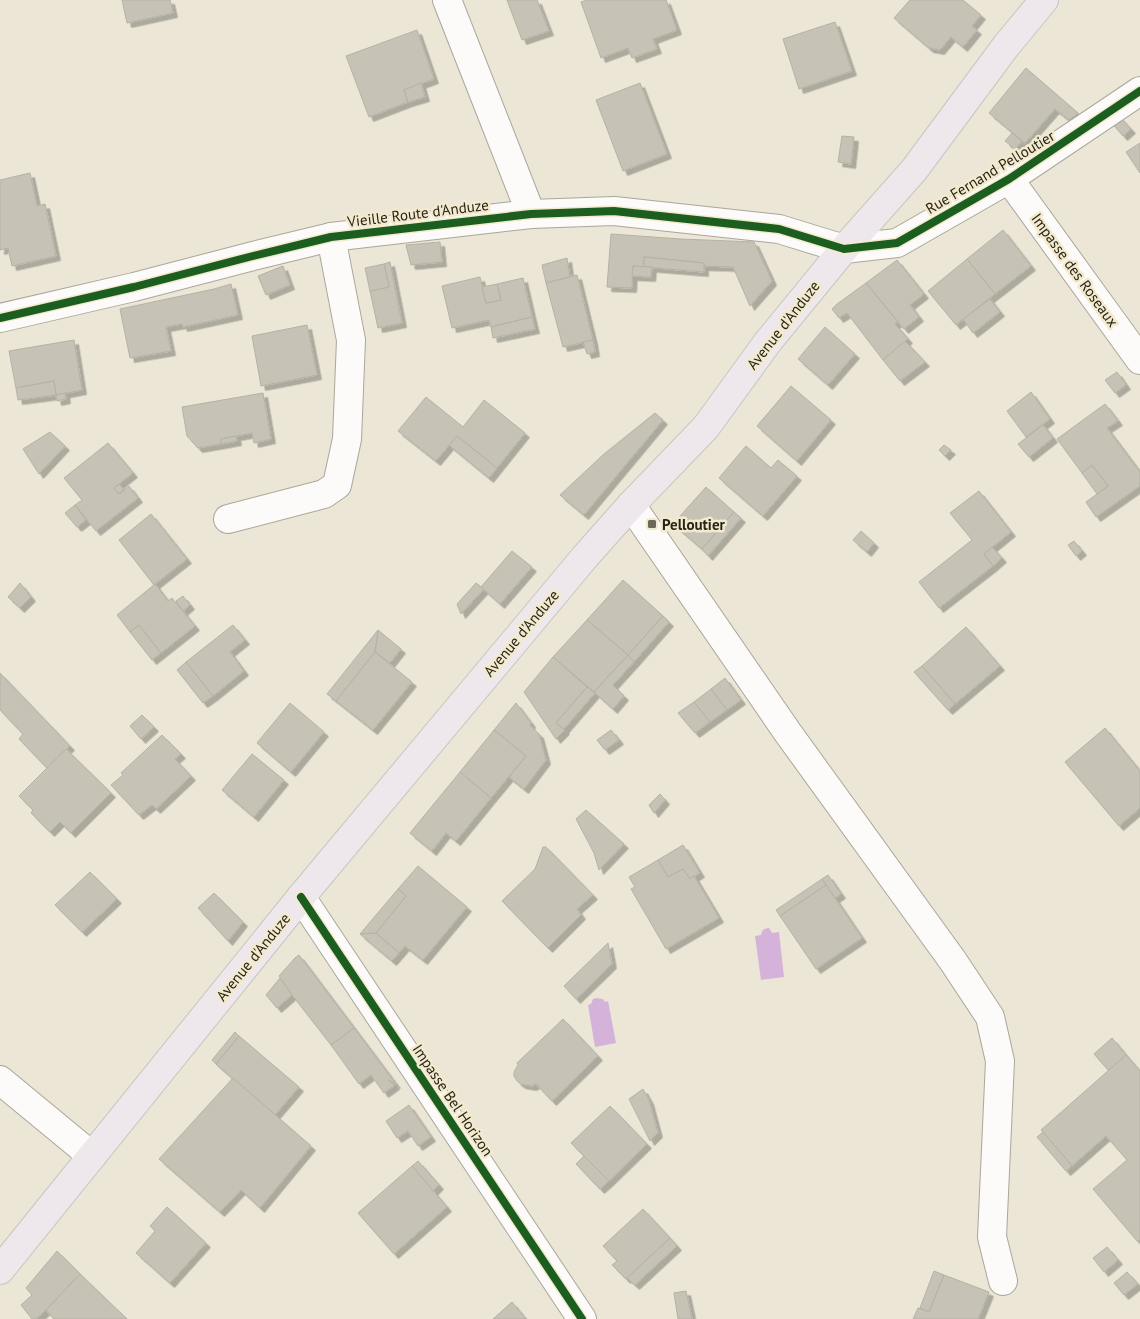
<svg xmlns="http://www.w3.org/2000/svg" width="1140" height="1319" font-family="'PT Sans',sans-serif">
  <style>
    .water { fill: #d5b2da }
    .building { fill: #c7c2b6; stroke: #b5b1a4; filter: url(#shadow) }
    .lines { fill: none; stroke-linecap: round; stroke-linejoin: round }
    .minor-casing { stroke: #aaa69b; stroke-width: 30 }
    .major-casing { stroke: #c8c6bf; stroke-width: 30 }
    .minor { stroke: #fcfbf9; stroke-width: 28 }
    .major { stroke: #eee8ec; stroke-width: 28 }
    .cycleway-casing { stroke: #f3eace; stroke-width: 11 }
    .cycleway { stroke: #1b5e20; stroke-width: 8 }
    .poi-dot { fill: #6c685c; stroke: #f3eace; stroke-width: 2 }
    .labels { text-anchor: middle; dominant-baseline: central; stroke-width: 5; stroke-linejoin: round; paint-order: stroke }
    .street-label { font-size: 15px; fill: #27241a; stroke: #f3eace }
    .poi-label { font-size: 15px; font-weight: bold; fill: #27241a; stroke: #f3eace; text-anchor: start }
  </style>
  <defs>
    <filter id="shadow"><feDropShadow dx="4.5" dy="4.5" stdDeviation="0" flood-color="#0004"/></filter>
  </defs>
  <rect width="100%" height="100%" fill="#ebe6d6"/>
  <g class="water">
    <path d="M769 928 772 933 779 932 784 977 761 980 755 936 761 935C762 930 763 929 769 928Z"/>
    <path d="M596 998 603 999 605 1002 608 1001 616 1043 595 1047 588 1005 591 1004 593 999Z"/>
  </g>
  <g class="building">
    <path d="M122 0H170L173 13 127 23Z"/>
    <path d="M507 0H537L549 31 522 40Z"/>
    <path d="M587 0H666L677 30 653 39 657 49 632 58 628 48 601 58 581 2Z"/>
    <path d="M910 0H963L981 15 972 26 977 30 963 47 951 37 940 50 929 48 894 18Z"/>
    <path d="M835 22 852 71 799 89 783 39Z"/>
    <path d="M417 30 434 79 404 90 408 102 369 117 346 56Z"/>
    <path d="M1026 68 1078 113 1069 120 1055 109 1025 143 989 113Z"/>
    <path d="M421 83 425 97 408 102 404 90Z"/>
    <path d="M640 83 667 154 623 171 596 100Z"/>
    <path d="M1118 115 1131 129 1123 136 1110 121Z"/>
    <path d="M1012 133 1022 141 1015 149 1005 141Z"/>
    <path d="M842 136 854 137 851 164 838 162Z"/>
    <path d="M1140 143V173L1126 152Z"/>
    <path d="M30 173 37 206 45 204 56 256 12 266 8 248 0 250V180Z"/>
    <path d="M1003 230 1031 266 995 294 967 259Z"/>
    <path d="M611 234 681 239 754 242 772 281 750 306 733 267 704 266V263L644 257V267L633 266 632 288 607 287Z"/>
    <path d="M440 242 442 262 411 265 406 245Z"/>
    <path d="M644 257 704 263V272L644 267Z"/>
    <path d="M567 258 570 277 546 283 542 265Z"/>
    <path d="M967 259 995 294 956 325 928 291Z"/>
    <path d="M897 260 924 294 910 305 919 317 904 329 866 283Z"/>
    <path d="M390 262 402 323 378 328 370 291 389 287 384 264Z"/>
    <path d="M384 264 389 287 370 291 365 268Z"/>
    <path d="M283 266 290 285 266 295 258 276Z"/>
    <path d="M633 266 652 267 651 277 632 276Z"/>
    <path d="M577 275 593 340 563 347 546 283Z"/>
    <path d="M480 277 486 303 501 300 497 284 523 278 532 317 491 327 489 320 452 328 442 286Z"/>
    <path d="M866 283 898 322 895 324 908 339 883 360 847 313 839 318 832 309 837 304Z"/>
    <path d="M231 284 238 315 183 327 182 324 166 327 171 351 130 358 120 309 214 289Z"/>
    <path d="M497 284 501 300 486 303 482 287Z"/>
    <path d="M990 299 1000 312 973 333 963 319Z"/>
    <path d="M532 317 535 329 493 338 491 327Z"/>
    <path d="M307 325 317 375 261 386 252 336Z"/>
    <path d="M825 327 855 354 828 385 798 359Z"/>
    <path d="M74 340 82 390 56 395 54 381 16 388 9 351Z"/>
    <path d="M593 340 595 352 587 354 583 342Z"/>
    <path d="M905 341 925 362 900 381 883 360Z"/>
    <path d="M1117 372 1126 385 1115 393 1105 380Z"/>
    <path d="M54 381 56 395 18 400 16 388Z"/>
    <path d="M791 386 831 420 797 461 757 426Z"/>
    <path d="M1031 392 1050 419 1026 437 1007 411Z"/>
    <path d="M65 393 66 399 57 401 56 395Z"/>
    <path d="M263 393 271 439 254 443 252 433 221 439V444L198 448 187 436 182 407Z"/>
    <path d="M426 397 463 427 484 400 525 433 497 468 457 436 436 461 398 431Z"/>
    <path d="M1105 404 1118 421 1107 428 1140 472V486L1096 517 1086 502 1108 486 1092 465 1082 473 1057 439Z"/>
    <path d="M655 413 663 420 584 515 560 495 604 454Z"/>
    <path d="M1043 425 1053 438 1029 457 1018 444Z"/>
    <path d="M50 432 65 446 39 474 23 449Z"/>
    <path d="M236 436 237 441 221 444V439Z"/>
    <path d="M457 436 497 468 489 478 449 445Z"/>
    <path d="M108 443 133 473 114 488 119 494 129 486 138 498 96 531 75 505 82 500 64 478Z"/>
    <path d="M944 445 951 450 945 456 939 450Z"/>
    <path d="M746 446 771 468 778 460 797 476 763 516 719 478Z"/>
    <path d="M1092 465 1108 486 1097 494 1082 473Z"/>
    <path d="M119 484 124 489 119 494 114 488Z"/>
    <path d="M706 487 734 512 702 549 673 524Z"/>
    <path d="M979 491 1011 532 984 554 993 566 939 608 919 582 972 540 950 513Z"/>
    <path d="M75 505 86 520 77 527 65 513Z"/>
    <path d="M734 512 741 518 708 556 702 549Z"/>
    <path d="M151 514 187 559 154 585 119 540Z"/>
    <path d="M861 531 874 543 867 552 853 540Z"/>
    <path d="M1074 541 1082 551 1076 556 1068 545Z"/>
    <path d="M992 547 1002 558 993 566 984 554Z"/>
    <path d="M512 551 532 567 500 604 481 587Z"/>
    <path d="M623 580 663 616 628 655 587 620Z"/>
    <path d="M20 583 31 597 20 608 8 597Z"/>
    <path d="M476 583 484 589 461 614 457 604Z"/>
    <path d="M155 584 168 601 172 598 195 626 161 653 139 625 130 632 117 615Z"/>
    <path d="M183 596 190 605 183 611 176 601Z"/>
    <path d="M663 616 669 622 634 662 628 655Z"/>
    <path d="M587 620 628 655 594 692 553 657Z"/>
    <path d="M139 625 161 653 152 660 130 632Z"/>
    <path d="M233 625 245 640 230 652 244 671 213 696 186 662Z"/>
    <path d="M966 627 1000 666 955 704 922 666Z"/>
    <path d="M378 630 401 649 390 663 375 652Z"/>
    <path d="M378 630 375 652 336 701 327 694Z"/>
    <path d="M375 652 412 682 373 730 336 701Z"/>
    <path d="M628 655 634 662 613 685 624 696 613 709 594 692Z"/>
    <path d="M553 657 587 687 556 723 565 730 556 739 524 692Z"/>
    <path d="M186 662 213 696 203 703 177 670Z"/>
    <path d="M922 666 955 704 948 710 914 672Z"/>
    <path d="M0 673 70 746 47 768 19 739 23 734 0 710Z"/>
    <path d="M725 678 741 700 727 710 711 689Z"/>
    <path d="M587 687 595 693 564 729 556 723Z"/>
    <path d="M711 689 727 710 710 722 694 702Z"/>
    <path d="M694 702 710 722 695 733 678 713Z"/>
    <path d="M290 703 324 732 291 772 257 743Z"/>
    <path d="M516 703 531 723 530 726 539 734 546 760 524 789 509 777 526 756 494 730Z"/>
    <path d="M142 715 154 727 141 739 130 726Z"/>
    <path d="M1105 728 1140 771V808L1119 826 1065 762Z"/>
    <path d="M494 730 526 756 491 798 460 772Z"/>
    <path d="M611 730 619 740 605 750 597 740Z"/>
    <path d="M162 735 181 754 175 759 191 776 156 809 152 805 139 815 111 785 123 775 121 773Z"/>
    <path d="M66 749 111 793 71 833 60 822 50 832 31 813 33 810 19 796Z"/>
    <path d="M252 754 284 780 254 817 222 790Z"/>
    <path d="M460 772 491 798 456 841 446 833 432 851 410 833Z"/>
    <path d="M660 794 665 800 654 813 649 805Z"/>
    <path d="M586 810 624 844 599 870 594 853 576 819Z"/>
    <path d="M683 845 700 873 690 879 683 869 668 877 658 860Z"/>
    <path d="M543 847H546L593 895 577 909 581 915 548 948 502 901 535 869Z"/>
    <path d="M658 860 668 877 683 869 690 879 694 876 719 918 666 949 631 889 635 887 629 877Z"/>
    <path d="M418 866 467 907 423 960 405 946 399 953 376 933 406 896 398 889Z"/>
    <path d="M90 872 117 899 82 932 55 905Z"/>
    <path d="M828 875 841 894 835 898 822 879Z"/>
    <path d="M822 879 826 885 780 916 776 910Z"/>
    <path d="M826 885 862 938 816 969 780 916Z"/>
    <path d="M398 889 406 896 376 933 360 934Z"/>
    <path d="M214 893 243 922 228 941 198 908Z"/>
    <path d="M376 933 399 953 392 961 360 934Z"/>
    <path d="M608 943 612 964 576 999 564 986Z"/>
    <path d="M299 955 354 1028 331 1045 292 995 279 976 295 958Z"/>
    <path d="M280 978 292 995 277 1008 266 995Z"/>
    <path d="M563 1019 598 1056 552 1101 536 1084 532 1086 521 1084 517 1081 514 1076V1072L518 1065 517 1063Z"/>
    <path d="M354 1028 396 1084 388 1080 395 1085 384 1093 371 1075 359 1084 331 1045Z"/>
    <path d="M235 1032 239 1036 216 1064 212 1060Z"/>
    <path d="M239 1036 299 1087 275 1115 216 1064Z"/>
    <path d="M1112 1038 1126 1055 1109 1071 1094 1054Z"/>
    <path d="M1126 1055 1140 1071V1240L1138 1242 1093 1189 1127 1160 1106 1136 1072 1166 1041 1130Z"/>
    <path d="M233 1078 311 1146 260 1208 241 1190 220 1212 159 1159Z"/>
    <path d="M643 1089 649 1100 658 1133 650 1141 629 1099Z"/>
    <path d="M409 1105 431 1137 418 1146 408 1131 397 1138 386 1121Z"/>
    <path d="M610 1106 647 1144 609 1181 571 1143Z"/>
    <path d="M1043 1132 1072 1166 1066 1171 1037 1137Z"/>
    <path d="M584 1156 609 1181 600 1189 576 1164Z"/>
    <path d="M418 1161 439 1185 433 1191 412 1166Z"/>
    <path d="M412 1166 447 1207 394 1254 358 1213Z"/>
    <path d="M167 1207 206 1243 170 1283 136 1253 155 1231 150 1226Z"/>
    <path d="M643 1209 670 1238 626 1279 612 1265 617 1261 603 1246Z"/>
    <path d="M670 1238 677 1246 635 1285 627 1278Z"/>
    <path d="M1107 1247 1118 1260 1104 1272 1093 1258Z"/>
    <path d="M57 1251 80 1274 46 1310 36 1319H32L21 1305 32 1295 26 1288Z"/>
    <path d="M934 1271 944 1275 929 1312 920 1308Z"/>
    <path d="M1127 1272 1138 1284 1124 1295 1114 1283Z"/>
    <path d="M80 1274 106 1299 127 1319H54L46 1310Z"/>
    <path d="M944 1275 989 1292 978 1319H913L918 1308 929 1312Z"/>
    <path d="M686 1291 692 1319H678L674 1293Z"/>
    <path d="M512 1302 525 1318 524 1319H493Z"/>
  </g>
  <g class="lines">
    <g class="minor-casing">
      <g id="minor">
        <path d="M447 0 531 214"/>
        <path d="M1009 179 1140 360"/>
        <path d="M0 318 134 287 253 256 331 237 531 214 614 211 779 229 844 249 897 243 1009 179 1140 91"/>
        <path d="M631 505 788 733 953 961 990 1017 1000 1061 992 1237 1003 1281"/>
        <path d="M228 519 324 494 337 485 347 439 351 340 331 237"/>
        <path d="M301 897 582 1319"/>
        <path d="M0 1080 92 1156"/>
      </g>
    </g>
    <g class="major-casing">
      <path id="major" d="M0 1270 301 897 584 558 631 505 706 427 767 343 844 249 914 170 1006 46 1044 0"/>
    </g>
    <use href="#minor" class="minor"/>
    <use href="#major" class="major"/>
    <g class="cycleway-casing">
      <g id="cycleway">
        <path d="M0 318 134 287 253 256 331 237 531 214 614 211 779 229 844 249 897 243 1009 179 1140 91"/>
        <path d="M301 897 582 1319"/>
      </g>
    </g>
    <use href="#cycleway" class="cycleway"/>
  </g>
  <rect class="poi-dot" x="647" y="519" width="10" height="10" rx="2.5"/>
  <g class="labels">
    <g class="street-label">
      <text transform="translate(990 172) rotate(-31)">Rue Fernand Pelloutier</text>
      <text transform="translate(418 213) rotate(-7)">Vieille Route d'Anduze</text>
      <text transform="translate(1075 270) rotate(54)">Impasse des Roseaux</text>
      <text transform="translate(783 325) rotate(-52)">Avenue d'Anduze</text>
      <text transform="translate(521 633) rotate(-50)">Avenue d'Anduze</text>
      <text transform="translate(253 957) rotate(-51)">Avenue d'Anduze</text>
      <text transform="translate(453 1100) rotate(56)">Impasse Bel Horizon</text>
    </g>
    <g class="poi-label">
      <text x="662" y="524">Pelloutier</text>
    </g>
  </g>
</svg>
